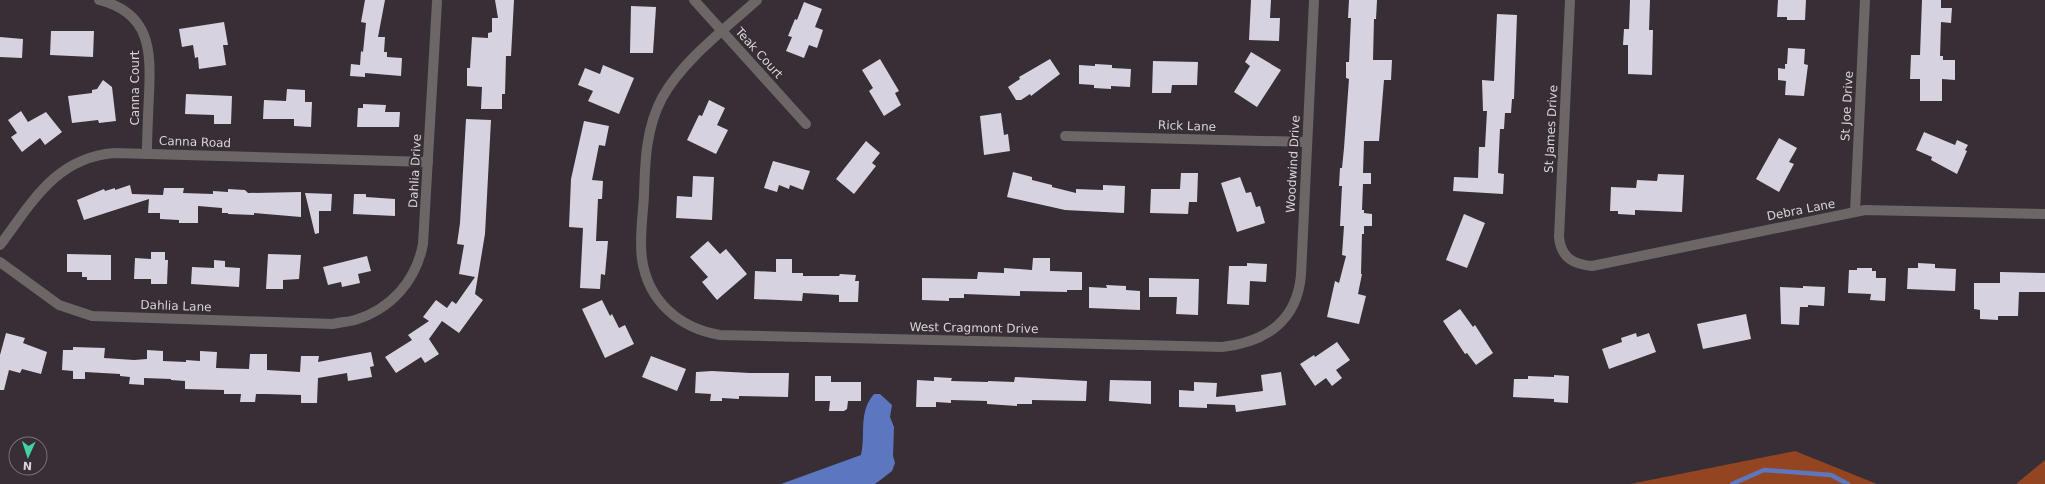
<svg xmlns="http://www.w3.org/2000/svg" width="2045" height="484" font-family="'DejaVu Sans',sans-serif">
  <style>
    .forest { fill: #934521 }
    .water { fill: #5c77c0 }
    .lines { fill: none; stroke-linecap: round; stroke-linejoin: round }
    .stream { stroke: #5c77c0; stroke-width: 4.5 }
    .building { fill: #d7d2df }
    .minor { stroke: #6c6667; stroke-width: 10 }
    .labels { text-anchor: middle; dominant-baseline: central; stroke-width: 4; stroke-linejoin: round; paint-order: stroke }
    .street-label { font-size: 12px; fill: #dad4d8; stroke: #382e35 }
  </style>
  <rect width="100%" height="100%" fill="#382e35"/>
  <g class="forest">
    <path d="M1795 451 1877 484H1630Z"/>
    <path d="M2045 460V484H2016Z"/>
  </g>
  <path class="water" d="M874 394H880L892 405 890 417 894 427 893 456 895 463 892 471 883 478 875 484H781L861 455C866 434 858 412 874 394Z"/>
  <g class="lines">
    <path class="stream" d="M1732 484 1764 470 1831 475 1848 484"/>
  </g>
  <g class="building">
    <path d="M365 0H385L378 37H385L384 52H387V57L402 58 401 76 365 73V77L350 76 351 64 360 65 361 51 363 52 366 23 361 22Z"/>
    <path d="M495 0H514L511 56H506L505 94H502V109H481L482 87 467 86V68H470L472 37 488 38V33L492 32V18H498Z"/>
    <path d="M1251 0H1271L1270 18H1280L1279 41 1249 40Z"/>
    <path d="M1349 0H1377L1376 19H1374L1373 60H1392L1391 80H1384L1379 141H1364L1363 173H1371V184H1363L1362 210H1364V213L1372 214V226H1364V234H1362L1361 274H1362L1358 294 1366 296 1359 324 1327 317 1335 281 1339 283 1346 256 1342 255 1344 226H1340L1342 186H1339L1340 168H1342L1344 148 1349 79 1346 78V62H1349L1351 18H1348Z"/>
    <path d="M1630 0H1650L1649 30H1653L1652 75 1628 74V45H1623L1624 29H1629Z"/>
    <path d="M1778 0H1806L1805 20H1787V17H1777Z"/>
    <path d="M1922 0H1941V8H1952L1951 23 1941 22 1940 56H1943V60H1955V80L1942 79V101H1920V79H1910L1911 55H1920Z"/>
    <path d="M804 2 822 9 815 27 823 30 817 48 809 45 804 58 786 51 792 37 788 36 795 19 797 20Z"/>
    <path d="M631 6 656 7 653 53H630Z"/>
    <path d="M1497 14 1517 15 1514 99H1512L1511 113H1505L1504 129H1500L1498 173 1504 174 1503 194 1453 191 1454 177 1478 178 1479 147H1485L1487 111H1483L1482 80 1494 81Z"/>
    <path d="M224 22 228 45H223L226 65 199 69 198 57 195 58 193 45 182 47 179 29Z"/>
    <path d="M51 31H94L93 57 50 55Z"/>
    <path d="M0 37 23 39 22 58 0 57Z"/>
    <path d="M1788 48 1805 49 1804 64 1808 65 1804 96 1785 95 1786 81 1778 80V68L1785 69V64H1787Z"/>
    <path d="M1251 52 1281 70 1257 107 1234 92 1250 66 1245 62Z"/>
    <path d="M880 59 899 91 895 93 901 105 884 116 869 91 873 88 862 70Z"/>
    <path d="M1050 59 1060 74 1031 96 1030 94 1021 100H1016L1008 87 1020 79 1019 77Z"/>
    <path d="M1153 61 1198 62 1197 85H1172L1171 93H1152Z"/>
    <path d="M1095 64 1112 65V68L1131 69 1130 87 1111 86V89L1094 88V85L1079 84V65L1095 66Z"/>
    <path d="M603 65 634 78 619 114 588 101 593 91 578 85 585 68 600 74Z"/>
    <path d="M103 80 112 87 116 121 99 123 98 120 72 123 68 96 92 93V90L97 89Z"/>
    <path d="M287 89 305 90V102H312L311 127 294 126V119H263L264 100 286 101Z"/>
    <path d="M186 94 232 96 231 124H214V115L185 114Z"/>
    <path d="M709 100 725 108 717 125 728 130 716 154 687 140 699 115 702 116Z"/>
    <path d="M363 104 386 105 385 112H400L399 127H357L358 108H363Z"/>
    <path d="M21 111 28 122 46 112 62 132 45 145 40 138 22 152 11 137 17 133 8 120Z"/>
    <path d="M1001 113 1004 135 1008 134 1010 151 984 155 980 116Z"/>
    <path d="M466 119 491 120 485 234 475 294 483 300 459 333 442 321 429 339 439 354 425 363 421 357 396 373 385 357 412 340 408 335 429 321 423 317 436 300 447 308 452 301 456 304 475 277 459 274 464 245 457 244 460 223Z"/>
    <path d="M584 121 609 126 605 146 599 145 592 180 603 181 602 199H598L596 241H608L605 275 601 274 600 289 580 288 583 228 569 227 571 179Z"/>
    <path d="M1924 132 1955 145 1957 140 1968 145 1965 150 1967 151 1957 174 1931 160 1932 157 1916 150Z"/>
    <path d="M1779 138 1797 148 1789 162 1794 164 1779 192 1756 179Z"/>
    <path d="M866 141 880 153 872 163 876 166 854 194 836 179Z"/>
    <path d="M773 161 810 171 803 190 790 185 789 189 779 185 777 192 764 188Z"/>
    <path d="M1013 172 1032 177V180L1052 185V187L1076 193V189L1103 190V185L1125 186 1124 213 1065 210 1007 197Z"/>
    <path d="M1181 173H1198L1197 202H1189L1188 214 1150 213 1151 189H1180Z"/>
    <path d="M1658 174 1684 175 1682 212 1635 210V215L1618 214V211H1610L1611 187 1636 188 1637 180 1657 181Z"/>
    <path d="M693 176 714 177 712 220 676 218 677 196 692 197Z"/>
    <path d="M1240 177 1246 193 1251 192 1256 207 1260 206 1265 223 1237 232 1221 183Z"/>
    <path d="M130 185 132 194 163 195 164 188H184L183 193 213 194V191L228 192V189L245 190 248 193 301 192V217L254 213V215L228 214V213H222V208L198 206V223H179V220L160 219V213H148L149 199 84 220 77 200 104 189 105 191 115 188V190Z"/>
    <path d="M305 193 332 194 331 211H319V233L315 234Z"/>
    <path d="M354 194H366V197L395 199V216L353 214Z"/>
    <path d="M1464 214 1485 223 1467 268 1446 260Z"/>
    <path d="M708 241 720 254 726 249 747 274 717 300 702 282 708 277 690 257Z"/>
    <path d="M151 252H165V260H168L167 284H151V279H134L135 258 151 259Z"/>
    <path d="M67 254 111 255V280H87V277H82V272H67Z"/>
    <path d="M268 254 301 255 299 279 283 280V289H266Z"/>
    <path d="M367 256 371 271 358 274 360 283 342 287 341 282 328 285 323 267Z"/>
    <path d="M1033 258H1050V271L1082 272V290H1067V292L1020 291V296L964 294V298H949V301L922 300V278L977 279 978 272 1004 273V268L1032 270Z"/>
    <path d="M776 259H792V273H803V276H839L840 274 856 275 855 281H859L858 302H839V295L803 293 802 301 754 299 755 271 776 272Z"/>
    <path d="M214 260 225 261V267L240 268 239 287 191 284 192 267 214 268Z"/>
    <path d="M1247 263 1267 264 1266 282 1250 281 1249 305 1227 304 1229 266H1247Z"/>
    <path d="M1918 263 1935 264V268L1956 269 1955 291 1907 289 1908 268H1918Z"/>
    <path d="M1857 268H1872V271H1876V278H1886L1885 301 1870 300 1871 294 1848 293 1849 270H1857Z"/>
    <path d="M2000 272 2045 273V292H2019L2018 316H1998V320L1980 319V310L1974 309V283H2000Z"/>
    <path d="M1149 278 1199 279 1198 315 1176 314 1177 297H1149Z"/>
    <path d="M1106 285 1126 286V290L1140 291V310L1089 308V287L1107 288Z"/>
    <path d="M1803 286 1825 287 1824 306 1808 305V307H1800L1799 325 1781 324 1780 287 1803 288Z"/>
    <path d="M602 300 610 316 612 314 619 328 625 325 634 344 605 358 582 309Z"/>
    <path d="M1460 309 1473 327 1475 325 1493 353 1476 365 1467 353 1465 354 1443 321Z"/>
    <path d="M1746 314 1751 339 1703 349 1697 324Z"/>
    <path d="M6 333 25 338 23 343 47 352 41 374 22 369 20 373 9 370 4 390H0V355Z"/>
    <path d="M1636 333 1637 337 1649 333 1656 352 1609 369 1602 349 1622 342 1621 338Z"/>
    <path d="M1337 342 1350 360 1336 370 1342 378 1332 386 1326 378 1315 386 1300 364 1314 355 1315 357Z"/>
    <path d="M73 347 105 348 104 358 134 360 147 359V350L163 351V361L186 362V360L200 361V351L217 352 216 368 249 369 250 354H267V370L300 372 301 356H319L318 362 371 352 374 366 370 367 372 377 348 381 347 373 318 378 317 403H301V395L266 394H256L255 402H240L241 394H224V390L185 389V381L171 380V379L144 378V385L129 384 130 377 120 376V374L85 372V379H73V371L62 370 63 350H73Z"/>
    <path d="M651 356 686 369 677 391 642 377Z"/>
    <path d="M712 371 750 373H789L788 397 739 396V399L722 398V401H710L711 394 695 393 696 372Z"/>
    <path d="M1281 372 1286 405 1236 412 1235 405 1207 404V408L1179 407V390L1194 391V382L1217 383 1216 397 1263 391 1261 375Z"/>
    <path d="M1554 375 1569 376 1568 403 1554 402V399L1513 397 1514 379H1528V376L1554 377Z"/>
    <path d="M815 376H831V382H861V401H848L847 409 844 411H829L830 401H815Z"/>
    <path d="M934 377 952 378 951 381 988 382V381L1014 382 1015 377 1087 381 1086 401 1032 400V404H1017V406L987 404V401L951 400V403L936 402V407H916L917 380 934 381Z"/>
    <path d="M1110 380 1151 381V404L1109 401Z"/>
  </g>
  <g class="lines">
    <g class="minor">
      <path d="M99 0C151 13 151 51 149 95 148 115 147 135 147 154"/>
      <path d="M694 0 806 124"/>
      <path d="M757 0C725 29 683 60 662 98 646 128 645 161 644 195 643 216 639 238 642 259 648 301 679 328 720 335L1222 347C1266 342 1297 321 1301 275L1314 0"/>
      <path d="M1570 0 1559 237C1561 258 1573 264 1592 266L1865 210 2045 214"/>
      <path d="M1065 136 1307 142"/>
      <path d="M1855 212 1865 0"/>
      <path d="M0 245C32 203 55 158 114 153L428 162"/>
      <path d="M0 262 59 305 92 316 333 324C340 322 348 322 355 320 391 309 416 281 423 244L437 2"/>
    </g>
  </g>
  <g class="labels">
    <g class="street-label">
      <text transform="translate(759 53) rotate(48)">Teak Court</text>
      <text transform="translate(135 88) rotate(-90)">Canna Court</text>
      <text transform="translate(1847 106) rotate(-87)">St Joe Drive</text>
      <text transform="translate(1187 126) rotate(2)">Rick Lane</text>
      <text transform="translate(1551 129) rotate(-87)">St James Drive</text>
      <text transform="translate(195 142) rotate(2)">Canna Road</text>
      <text transform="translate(1293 164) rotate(-87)">Woodwind Drive</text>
      <text transform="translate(415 171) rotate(-87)">Dahlia Drive</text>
      <text transform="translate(1801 210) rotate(-11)">Debra Lane</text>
      <text transform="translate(176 306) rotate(2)">Dahlia Lane</text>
      <text transform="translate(974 328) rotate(1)">West Cragmont Drive</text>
    </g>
  </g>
  <g transform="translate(28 456) rotate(183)"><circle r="19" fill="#382e35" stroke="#797076"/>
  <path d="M0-3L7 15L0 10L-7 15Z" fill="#41d4a1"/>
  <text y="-6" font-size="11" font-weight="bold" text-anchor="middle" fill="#dad4d8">N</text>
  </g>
</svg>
